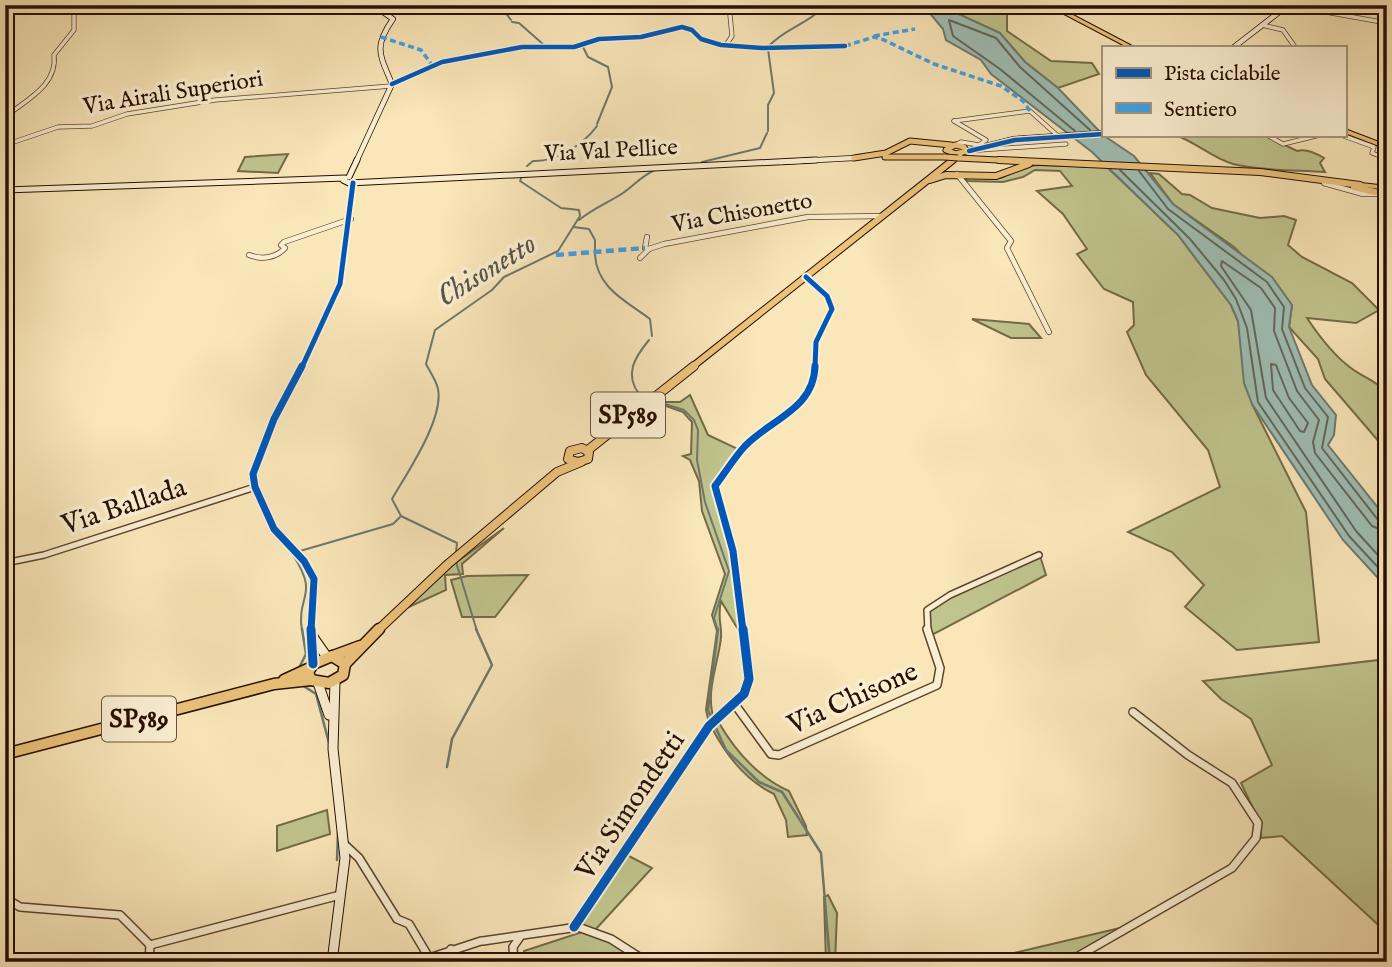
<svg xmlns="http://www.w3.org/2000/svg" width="1392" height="967" font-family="'IM FELL English',serif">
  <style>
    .green { fill: #c0c48e; stroke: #746a47; stroke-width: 2 }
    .water { fill: #9ebeb4; stroke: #6e786c; stroke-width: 2 }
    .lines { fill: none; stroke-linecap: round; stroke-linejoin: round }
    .shore { stroke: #62665a; stroke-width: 2 }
    .stream-far1 { stroke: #6e786c; stroke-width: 2 }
    .stream { stroke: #6e786c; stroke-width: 2.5 }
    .street-far3-casing { stroke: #5c452e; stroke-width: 5 }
    .street-far2-casing { stroke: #5c452e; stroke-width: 6 }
    .street-far1-casing { stroke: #5c452e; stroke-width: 8 }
    .street-casing { stroke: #5c452e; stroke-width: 10 }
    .secondary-far3-casing { stroke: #270f00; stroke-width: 6 }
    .secondary-far2-casing { stroke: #270f00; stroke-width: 7 }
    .secondary-far1-casing { stroke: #270f00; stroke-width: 10 }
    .secondary-casing { stroke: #270f00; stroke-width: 11 }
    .primary-far3-casing { stroke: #270f00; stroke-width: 7 }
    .primary-far2-casing { stroke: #270f00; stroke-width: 8 }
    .primary-far1-casing { stroke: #270f00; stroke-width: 10 }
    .primary-casing { stroke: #270f00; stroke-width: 13 }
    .highway-casing { stroke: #270f00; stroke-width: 2 }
    .street-far3 { stroke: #fbefd2; stroke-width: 3.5 }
    .street-far2 { stroke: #fbefd2; stroke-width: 4.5 }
    .street-far1 { stroke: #fbefd2; stroke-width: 5 }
    .street { stroke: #fbefd2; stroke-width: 7 }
    .secondary-far3 { stroke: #fbefd2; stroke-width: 4.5 }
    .secondary-far2 { stroke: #fbefd2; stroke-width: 5 }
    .secondary-far1 { stroke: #fbefd2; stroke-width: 7 }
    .secondary { stroke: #fbefd2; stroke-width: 9 }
    .primary-far3 { stroke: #ecc37c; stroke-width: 5 }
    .primary-far2 { stroke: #ecc37c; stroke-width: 6 }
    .primary-far1 { stroke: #ecc37c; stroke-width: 8 }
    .primary { stroke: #ecc37c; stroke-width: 10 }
    .highway { fill: #ecc37c; fill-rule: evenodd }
    .primary-bridge-casing { stroke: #270f00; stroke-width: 7; stroke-linecap: butt }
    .primary-bridge { stroke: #ecc37c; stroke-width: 5 }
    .quiet-far1 { stroke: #3ea1e9; stroke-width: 3.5; stroke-dasharray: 6 3.5; stroke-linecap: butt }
    .quiet { stroke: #3ea1e9; stroke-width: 4.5; stroke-dasharray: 8 4.5; stroke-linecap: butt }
    .cycleway-far3-casing { stroke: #fbefd2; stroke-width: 7 }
    .cycleway-far2-casing { stroke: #fbefd2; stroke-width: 9 }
    .cycleway-far1-casing { stroke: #fbefd2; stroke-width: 11 }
    .cycleway-casing { stroke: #fbefd2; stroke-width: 13 }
    .cycleway-far3 { stroke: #0057b8; stroke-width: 4.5 }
    .cycleway-far2 { stroke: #0057b8; stroke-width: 5 }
    .cycleway-far1 { stroke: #0057b8; stroke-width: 7 }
    .cycleway { stroke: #0057b8; stroke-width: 9 }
    .labels { text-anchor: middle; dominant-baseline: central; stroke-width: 7; stroke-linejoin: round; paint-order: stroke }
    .far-street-label { font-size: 23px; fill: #270f00; stroke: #fbefd2 }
    .shield { fill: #fbefd2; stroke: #67523f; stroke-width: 2 }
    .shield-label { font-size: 26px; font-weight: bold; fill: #270f00 }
    .street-label { font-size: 28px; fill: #270f00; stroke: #fbefd2 }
    .water-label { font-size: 30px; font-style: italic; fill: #575548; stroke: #fbefd2 }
  </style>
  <rect width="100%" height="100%" fill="#f9e6b9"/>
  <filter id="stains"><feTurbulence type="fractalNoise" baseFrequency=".00286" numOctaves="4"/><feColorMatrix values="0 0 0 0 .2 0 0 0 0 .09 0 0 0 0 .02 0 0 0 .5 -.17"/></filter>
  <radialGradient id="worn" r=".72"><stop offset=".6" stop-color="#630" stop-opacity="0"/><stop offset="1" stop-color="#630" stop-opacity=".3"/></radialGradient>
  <g class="green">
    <path d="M950 5H1001L1007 12V31L1051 61 1092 63 1099 74 1058 88 1025 62 1000 33 954 12Z"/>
    <path d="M1175 135H1264L1297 151C1306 148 1316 153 1324 158L1320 163 1325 172C1298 170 1259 171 1233 164 1212 158 1196 142 1175 135Z"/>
    <path d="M288 154 278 173 238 171 245 157Z"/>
    <path d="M1037 165 1107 167 1178 235 1231 305 1238 321 1252 404 1306 512 1319 642 1237 650 1185 607 1204 585 1172 552 1128 532 1220 487 1208 450 1146 375 1127 332 1134 325 1133 302 1104 289 1077 254 1087 249 1063 214 1037 191 1072 186 1060 171 1035 170 1023 177 1003 182 967 181 964 176 1001 178 1024 167Z"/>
    <path d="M1150 173 1159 174 1182 194 1190 195 1212 208 1260 218 1284 216 1296 220 1288 245 1302 257 1352 283 1379 310 1356 323 1307 318C1319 336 1333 355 1351 368 1364 378 1376 380 1387 394V451L1325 379 1318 359 1289 327 1292 305 1234 247 1173 204Z"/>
    <path d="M972 319 1029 324 1041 338H1011Z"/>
    <path d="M690 395 708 435 740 450 714 483 718 511 731 552 742 636 721 601C717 618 722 624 721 638 718 664 705 693 714 719L709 723 706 710 717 631 712 615 725 574 702 511 699 481 690 460 683 456 691 454 692 422 683 412 655 402H680Z"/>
    <path d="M504 528 462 564 463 574 445 575 446 590 400 611 454 564Z"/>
    <path d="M1040 556 1046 575 930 636 928 611 933 605Z"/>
    <path d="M528 575 495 617H462L451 580 467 576Z"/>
    <path d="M1387 659V933L1282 836 1261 838 1260 823 1241 783 1272 765 1251 719 1221 699 1203 681Z"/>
    <path d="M719 723C736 752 758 777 789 791L806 826 807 835 788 837 786 820 774 794C747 781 726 755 712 728Z"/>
    <path d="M327 810 330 834 277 851V826Z"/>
    <path d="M627 855 652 868 595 930 582 925Z"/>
    <path d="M828 895 837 913 835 962H826L824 897Z"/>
    <path d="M1120 928 1065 962H1003L1001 956Z"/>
    <path d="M582 932 610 942 635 956 630 962H524V951Z"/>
  </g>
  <path class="water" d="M923 5H950L954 12 1000 33 1025 62 1058 88 1103 135 1134 156 1173 204 1272 277 1292 305 1289 327 1312 385 1336 415 1334 435 1328 445 1387 519V588L1343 540 1252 404 1244 383 1238 321 1231 305 1178 235 1092 152 991 74 981 60 946 40 943 29Z"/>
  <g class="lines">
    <g class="shore">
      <path d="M1075 131 1000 69 953 36 949 20 996 38 1020 67 1090 130"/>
      <path d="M1120 170 1190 239 1224 280 1236 299 1247 328 1258 402 1349 536 1387 577"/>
      <path d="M1139 171 1168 209 1267 282 1284 307 1282 329 1305 388 1328 417 1322 448 1378 520 1387 523"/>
      <path d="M1271 364 1276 365 1289 398 1308 423 1304 432 1300 431 1273 390Z"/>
      <path d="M1387 532 1372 526 1315 453 1313 442 1319 420 1297 391 1274 331 1275 308 1261 288 1222 261 1221 266 1251 310 1266 398 1356 531 1387 565"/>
    </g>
    <g class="stream-far1">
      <path d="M504 5V11L511 20"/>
      <path d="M512 22 519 23 544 45H576"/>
      <path d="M769 46C785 28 809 24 825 5"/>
      <path d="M583 47 588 57 608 67 612 87 597 124"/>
      <path d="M768 49 774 93 768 105V131"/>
      <path d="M702 162 760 148 767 133"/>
      <path d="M527 166 533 161C556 162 583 145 597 126"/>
      <path d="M579 220C595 207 608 203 623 193 635 185 641 176 655 170"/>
      <path d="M573 227 589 229 595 240V253"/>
      <path d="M595 255C597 288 626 301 650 319L652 336"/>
      <path d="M639 394C624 374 635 357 649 340"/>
      <path d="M655 401 684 410 694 420 698 430 697 460 705 502 729 571 714 618 718 631"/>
      <path d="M300 551 393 524 400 517"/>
      <path d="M456 552 457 543 401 516 392 499C407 473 444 419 438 389 436 380 430 372 426 364L435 330 492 290 504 277 558 251 580 216 579 210 561 208 520 181 522 176"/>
      <path d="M293 555C320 597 296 594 302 631"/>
      <path d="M456 562 477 631"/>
    </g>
    <g class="stream">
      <path d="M300 666 306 654 302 629"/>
      <path d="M302 685 316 694 329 743"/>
      <path d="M711 717 708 710 718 629"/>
      <path d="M715 726 726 750 759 782 782 792 821 853 830 962"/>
      <path d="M447 767 452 739 492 665 476 629"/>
      <path d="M337 860 338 832"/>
    </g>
    <g class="street-far3-casing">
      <g id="street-far3">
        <path d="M1353 5 1387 10"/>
        <path d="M1292 6 1387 23"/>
        <path d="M1262 25 1283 30 1295 47"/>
        <path d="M726 45 732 36 729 5"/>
        <path d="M392 84 442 62 522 47H574L599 39 641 37 682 27 692 30 701 39 721 45 762 48 845 46"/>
        <path d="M5 117C26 100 58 85 54 55L74 30V5"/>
        <path d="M954 121 1030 111 1058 136"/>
        <path d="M954 121 986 140 979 145 961 142 955 145"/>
        <path d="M1267 135 1283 144 1320 135"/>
        <path d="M1341 135 1374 147 1372 153 1387 159"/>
        <path d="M5 145 58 127 92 126 127 114 215 100 391 86"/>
        <path d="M966 151 1066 144"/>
      </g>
    </g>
    <g class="street-far2-casing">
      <g id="street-far2">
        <path d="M957 174 1011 241 1007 248 1049 332"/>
        <path d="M1324 183 1363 194H1387"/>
        <path d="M647 237 645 248 649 249"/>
        <path d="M249 255C262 260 276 258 285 248L281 245 284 242 351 219"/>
        <path d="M640 258 649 249 664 244 808 217 883 216"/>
        <path d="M806 277 827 296 832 309 816 342 815 367"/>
      </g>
    </g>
    <g class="street-far1-casing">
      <g id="street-far1">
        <path d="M5 563 44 555 255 487"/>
        <path d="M743 631 733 551 715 486C725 473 734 458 745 446 771 419 814 409 815 366"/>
        <path d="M928 631 927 610 950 595 1039 555"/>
      </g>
    </g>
    <g class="street-casing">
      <g id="street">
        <path d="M736 706 771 754 779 755 937 685 940 668 927 629"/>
        <path d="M344 844 359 858 397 919 409 924 428 956"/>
        <path d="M5 898 20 907 120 915 150 945"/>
        <path d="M574 927 709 726 744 694 749 679 743 629"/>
        <path d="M483 941 578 927 611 939 647 962"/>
        <path d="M150 945 340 895"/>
        <path d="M451 949 455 962"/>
        <path d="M149 962 150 945"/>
        <path d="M417 962 481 941"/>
        <path d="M514 962 513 947 520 937"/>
        <path d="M1068 962 1232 868 1256 838 1258 823 1232 783 1188 755 1133 712"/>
      </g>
    </g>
    <g class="secondary-far3-casing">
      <g id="secondary-far3">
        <path d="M1234 47 1287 6"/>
        <path d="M966 151 1014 139 1103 133"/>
        <path d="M356 162 392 84C380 55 373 47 393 19L373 5"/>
        <path d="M780 162 854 158"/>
      </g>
    </g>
    <g class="secondary-far2-casing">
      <g id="secondary-far2">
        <path d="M349 177 357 160"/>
        <path d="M343 180 349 183 816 160"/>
        <path d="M5 190 345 178"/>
        <path d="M302 367 340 284 353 183"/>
      </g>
    </g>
    <g class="secondary-far1-casing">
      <path id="secondary-far1" d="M302 366 274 419 253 474 255 487 274 529 304 561 314 579 311 631"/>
    </g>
    <g class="secondary-casing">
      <g id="secondary">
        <path d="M311 629 313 664"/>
        <path d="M313 637 327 657"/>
        <path d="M318 683 329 715"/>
        <path d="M332 962 345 858 333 749 335 681"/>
      </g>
    </g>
    <g class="primary-far3-casing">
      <g id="primary-far3">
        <path d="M955 145 964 147 966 151 956 154 946 150Z"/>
        <path d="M885 157H945"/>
        <path d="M854 158 886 153 910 141 951 145"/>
        <path d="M958 158 1037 162"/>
        <path d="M950 162 960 154"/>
      </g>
    </g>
    <g class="primary-far2-casing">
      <g id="primary-far2">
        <path d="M999 160 1260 172 1360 185"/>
        <path d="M930 180 946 175 996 176 1029 164"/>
        <path d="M1354 187 1375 192"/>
        <path d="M692 367 953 160"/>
      </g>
    </g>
    <g class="primary-far1-casing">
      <g id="primary-far1">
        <path d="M582 448 589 452 588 459 578 462 568 459 570 451Z"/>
        <path d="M588 450 694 366"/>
        <path d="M377 631 448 564 557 472 581 462"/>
      </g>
    </g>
    <g class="primary-casing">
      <g id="primary">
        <path d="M332 656 345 664 343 675 329 683 311 680 308 672 313 664Z"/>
        <path d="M333 656 360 646"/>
        <path d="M345 664 379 629"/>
        <path d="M284 680 310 668"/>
        <path d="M5 754 274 684 311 680"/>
      </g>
    </g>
    <g class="highway-casing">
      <g id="highway">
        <path d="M1047 5H1054L1134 47H1127Z"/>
        <path d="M1345 129 1387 145V149L1345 133Z"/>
        <path d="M1353 182 1387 186V190L1351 185 1350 184Z"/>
      </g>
    </g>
    <use href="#street-far3" class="street-far3"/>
    <use href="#street-far2" class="street-far2"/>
    <use href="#street-far1" class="street-far1"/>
    <use href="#street" class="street"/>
    <use href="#secondary-far3" class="secondary-far3"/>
    <use href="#secondary-far2" class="secondary-far2"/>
    <use href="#secondary-far1" class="secondary-far1"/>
    <use href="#secondary" class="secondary"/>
    <use href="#primary-far3" class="primary-far3"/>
    <use href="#primary-far2" class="primary-far2"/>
    <use href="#primary-far1" class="primary-far1"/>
    <use href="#primary" class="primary"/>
    <use href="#highway" class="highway"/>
    <g class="primary-bridge-casing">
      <path id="primary-bridge" d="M945 157 958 158"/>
    </g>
    <use href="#primary-bridge" class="primary-bridge"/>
    <g class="quiet-far1">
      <path d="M874 36 915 29"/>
      <path d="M381 37 421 50 432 65"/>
      <path d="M845 46 874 37 884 40 934 64 1001 86 1023 101 1030 111"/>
    </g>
    <path class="quiet" d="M556 255 645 248"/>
    <g class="cycleway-far3-casing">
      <g id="cycleway-far3">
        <path d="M392 84 442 62 522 47H574L599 39 641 37 682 27 692 30 701 39 721 45 762 48 845 46"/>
        <path d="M969 151 1015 140 1103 134"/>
      </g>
    </g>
    <g class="cycleway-far2-casing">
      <g id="cycleway-far2">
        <path d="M806 277 827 296 832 309 816 342 815 367"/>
        <path d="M302 367 340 284 353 183"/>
      </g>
    </g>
    <g class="cycleway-far1-casing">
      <g id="cycleway-far1">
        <path d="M302 366 274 419 253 474 255 487 274 529 304 561 314 579 311 631"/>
        <path d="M743 631 733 551 715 486C725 473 734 458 745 446 771 419 814 409 815 366"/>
      </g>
    </g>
    <g class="cycleway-casing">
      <g id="cycleway">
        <path d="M311 629 313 664"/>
        <path d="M574 927 709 726 744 694 749 679 743 629"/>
      </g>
    </g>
    <use href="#cycleway-far3" class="cycleway-far3"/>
    <use href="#cycleway-far2" class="cycleway-far2"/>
    <use href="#cycleway-far1" class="cycleway-far1"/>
    <use href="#cycleway" class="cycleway"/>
  </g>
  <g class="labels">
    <g class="far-street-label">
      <text transform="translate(173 93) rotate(-9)">Via Airali Superiori</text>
      <text transform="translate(611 151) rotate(-3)">Via Val Pellice</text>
      <text transform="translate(742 213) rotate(-10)">Via Chisonetto</text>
    </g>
    <g class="shield">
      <rect x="591" y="392.5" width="74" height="45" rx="5"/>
      <rect x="102" y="696.5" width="74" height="45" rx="5"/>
    </g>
    <g class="shield-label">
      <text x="628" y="415">SP589</text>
      <text x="139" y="719">SP589</text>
    </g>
    <g class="street-label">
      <text transform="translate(124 507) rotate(-18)">Via Ballada</text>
      <text transform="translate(853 699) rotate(-24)">Via Chisone</text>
      <text transform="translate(631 806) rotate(-56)">Via Simondetti</text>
    </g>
    <g class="water-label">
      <text transform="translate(487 271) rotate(-32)">Chisonetto</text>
    </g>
  </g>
  <rect width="1392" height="967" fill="none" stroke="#f9e6b9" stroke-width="28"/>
  <rect x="7" y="7" width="1378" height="953" fill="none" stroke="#270f00" stroke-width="3.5"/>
  <rect x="14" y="14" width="1364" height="939" fill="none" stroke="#270f00" stroke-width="2"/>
  <rect x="1102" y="46" width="245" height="91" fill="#fbefd2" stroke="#a6957e" stroke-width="2"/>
  <rect x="1116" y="68" width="35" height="10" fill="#0057b8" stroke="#a6957e" stroke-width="2"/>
  <text x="1164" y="80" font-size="21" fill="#270f00">Pista ciclabile</text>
  <rect x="1116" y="103" width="35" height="10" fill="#3ea1e9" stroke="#a6957e" stroke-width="2"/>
  <text x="1164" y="116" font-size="21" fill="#270f00">Sentiero</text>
  <rect width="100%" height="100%" filter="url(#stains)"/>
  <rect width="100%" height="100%" fill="url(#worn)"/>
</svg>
